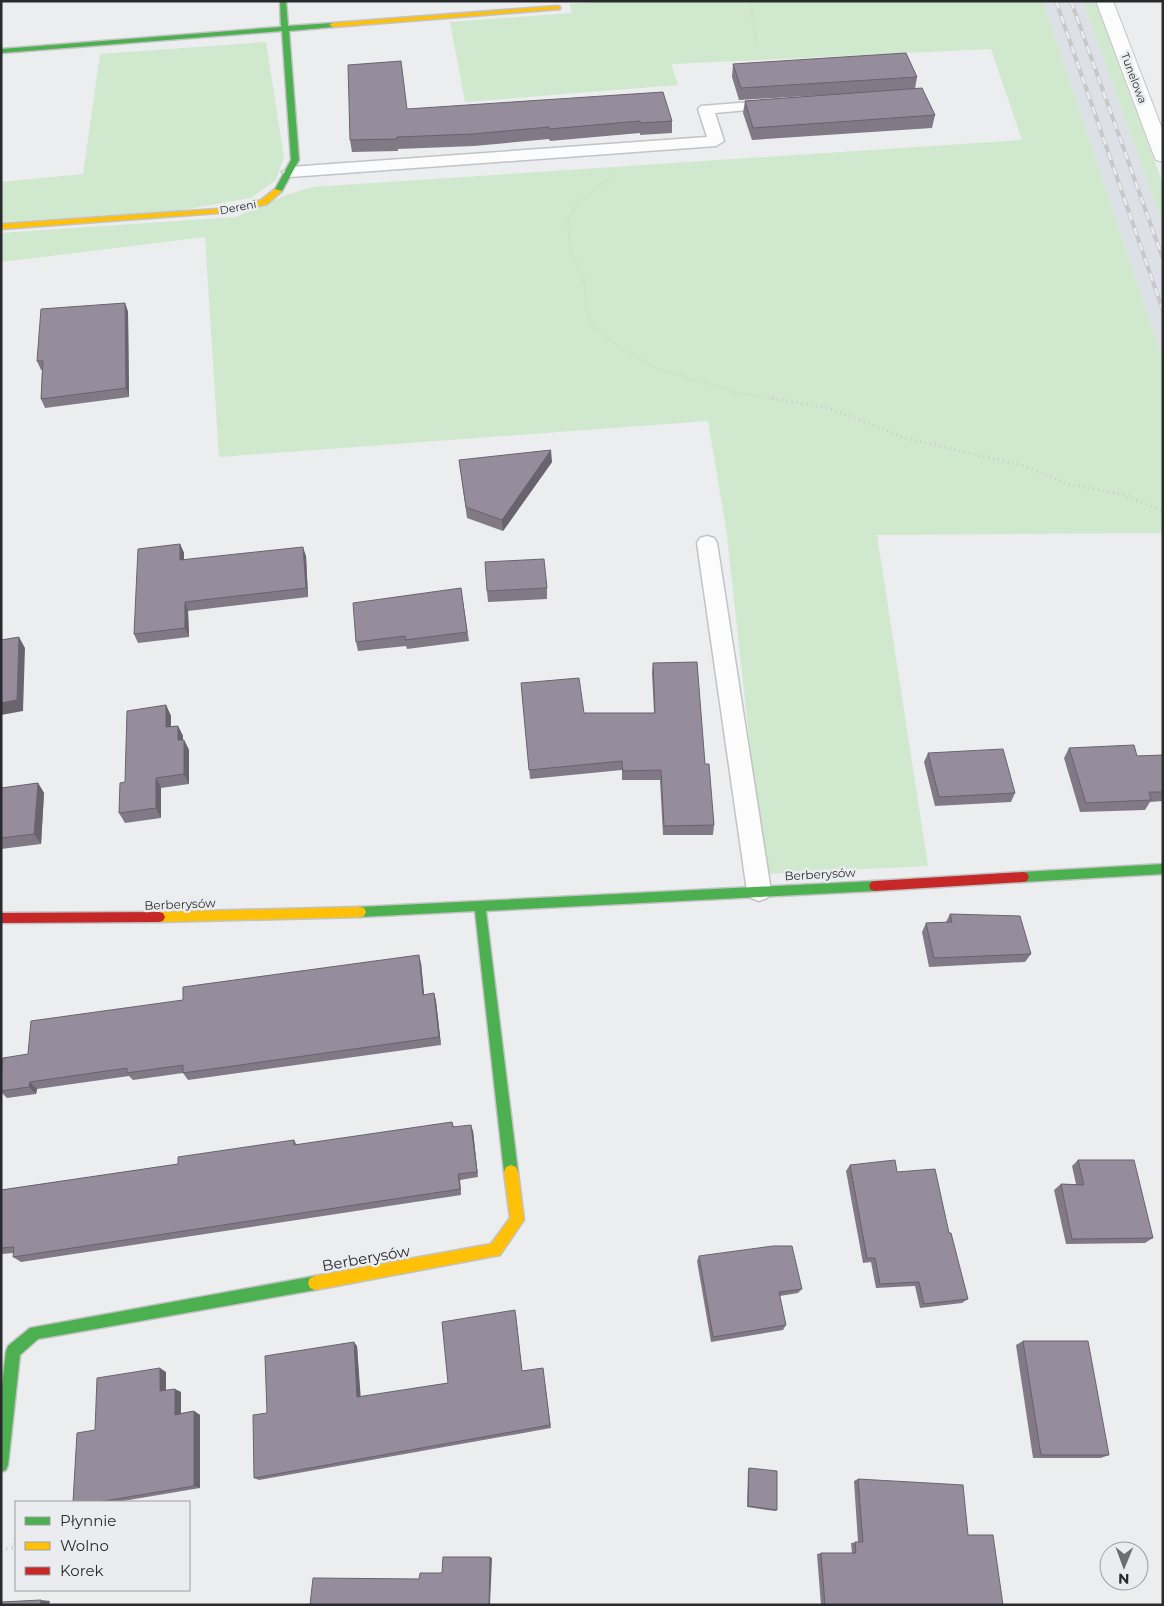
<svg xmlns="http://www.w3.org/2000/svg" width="1164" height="1606" font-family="Montserrat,sans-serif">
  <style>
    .built { fill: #dde1e7 }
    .green { fill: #cfe8ce }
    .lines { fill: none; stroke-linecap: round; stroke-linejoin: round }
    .lane-casing { stroke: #c2c3c4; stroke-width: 3 }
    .street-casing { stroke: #c2c3c4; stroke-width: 2 }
    .fast-casing { stroke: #c2c3c4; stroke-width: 3 }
    .slow-casing { stroke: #c2c3c4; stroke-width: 3 }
    .jam-casing { stroke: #c2c3c4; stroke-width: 3 }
    .path-far2 { stroke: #cbcbcb; stroke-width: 2.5; stroke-dasharray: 0.5 2.5; stroke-linecap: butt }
    .path-far1 { stroke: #cbcbcb; stroke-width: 3; stroke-dasharray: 1 4; stroke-linecap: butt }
    .path { stroke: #cbcbcb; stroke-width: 4; stroke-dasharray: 1 4.5; stroke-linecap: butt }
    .lane { fill: #fcfcfc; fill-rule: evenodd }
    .street { fill: #fcfcfc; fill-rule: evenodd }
    .fast { fill: #4caf50; fill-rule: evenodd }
    .slow { fill: #ffc107; fill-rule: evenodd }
    .jam { fill: #c62828; fill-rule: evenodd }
    .rail-casing { stroke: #c7c8c9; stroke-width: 4 }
    .rail { stroke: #ebecef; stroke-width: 2.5; stroke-dasharray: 8; stroke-linecap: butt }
    .wall { fill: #817986 }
    .shaded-wall { fill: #69636d }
    .building { fill: #968d9c; stroke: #69636d }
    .labels { text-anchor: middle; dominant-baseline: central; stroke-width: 5; stroke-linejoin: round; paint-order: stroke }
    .far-street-label { font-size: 11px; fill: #292a2b; stroke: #ebecef }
    .street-label { font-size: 12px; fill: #292a2b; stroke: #ebecef }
    .near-street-label { font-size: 15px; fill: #292a2b; stroke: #ebecef }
  </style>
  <rect width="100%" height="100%" fill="#ecedee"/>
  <path class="built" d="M1043 1H1083L1163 225V360Z"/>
  <g class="green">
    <path d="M612 1H1043L1163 360V533L877 535 928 866 764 874 727 535 708 421 219 457 205 237 1 262V233L236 217 286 195 313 187 1022 140 991 49 671 64 678 85 465 102 450 22 572 13 569 4Z"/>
    <path d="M1083 1H1095L1163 184V225Z"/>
    <path d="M266 42 284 157 276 180 251 198 177 211 1 222V182L83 174 100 54Z"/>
  </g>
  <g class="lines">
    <g class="lane-casing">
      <g id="lane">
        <path d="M775 100 780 101 782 104 780 107 715 113 724 141 716 146 290 177 282 172 290 167 707 137 698 109 701 106Z"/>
        <path d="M707 536 714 538 717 543 771 891 767 898 759 901 751 898 747 891 697 543 700 538Z"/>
      </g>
    </g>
    <g class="street-casing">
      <path id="street" d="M1096 1H1113L1163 131V162L1156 160 1154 156Z"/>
    </g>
    <g class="fast-casing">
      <g id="fast">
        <path d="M280 1H286L288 26 333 23 337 25 333 27 289 31 299 160 282 191 278 193 274 191 291 160 282 31 1 53V49L281 27Z"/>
        <path d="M1163 864V874L1023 882 1019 881 1017 877 1019 873 1023 872Z"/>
        <path d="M875 881 879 882 881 886 879 890 875 891 486 911 518 1172 516 1177 511 1179 506 1177 504 1172 475 911 360 917 356 916 354 912 356 908 360 907Z"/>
        <path d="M315 1276 320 1278 322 1283 320 1288 315 1290 38 1339 20 1355 8 1465 6 1470 1 1472V1394L6 1351 8 1346 30 1328Z"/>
      </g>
    </g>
    <g class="slow-casing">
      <g id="slow">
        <path d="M558 6 560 7V9L333 27 329 25 333 23Z"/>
        <path d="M275 189 282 191 267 204 232 212 1 229V224L232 208 261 200Z"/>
        <path d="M360 907 364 908 366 912 364 916 360 917 159 922 155 921 153 917 155 913 159 912Z"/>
        <path d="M511 1165 516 1167 518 1172 524 1220 500 1255 315 1290 310 1288 308 1283 310 1278 315 1276 491 1244 510 1218 504 1172 506 1167Z"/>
      </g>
    </g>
    <g class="jam-casing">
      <g id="jam">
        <path d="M1023 872 1027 873 1029 877 1027 881 1023 882 875 891 871 890 869 886 871 882 875 881Z"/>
        <path d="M159 912 163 913 165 917 163 921 159 922 1 923V913Z"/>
      </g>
    </g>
    <g class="path-far2">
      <path d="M752 1 750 4 756 39 754 48"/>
      <path d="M614 174 579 203 568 219 571 253 584 278 586 306 592 326 621 348 654 367 735 392 779 400"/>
    </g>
    <path class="path-far1" d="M772 398 828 408 906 438 1024 466 1068 484 1124 495 1163 511"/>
    <path class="path" d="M1 1550 15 1547 16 1533"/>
    <use href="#lane" class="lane"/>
    <use href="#street" class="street"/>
    <use href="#fast" class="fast"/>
    <use href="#slow" class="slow"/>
    <use href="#jam" class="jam"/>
    <g class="rail-casing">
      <g id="rail">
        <path d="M1056 1 1163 311"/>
        <path d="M1071 1 1163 259"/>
      </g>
    </g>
    <use href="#rail" class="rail"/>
  </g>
  <g class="wall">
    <path d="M733 64 917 77 915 89 935 115 932 128 752 140 743 113 745 101 823 95 739 100 732 77Z"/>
    <path d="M407 109 672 121V133L640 135V133L550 141 549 139 474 146 398 149V151L352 152 350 140Z"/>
    <path d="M125 303 128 312 129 397 45 408 41 399 42 370H41L37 361Z"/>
    <path d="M459 460 552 462 503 531 467 518Z"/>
    <path d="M180 544 184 553V560L306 556 308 597 188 611 189 637 138 643 134 634Z"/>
    <path d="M461 588 469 641 407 649 406 646 358 651 356 642Z"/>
    <path d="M547 588V599L488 602 487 591Z"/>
    <path d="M653 663 705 764 714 825 713 835H663L660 780H622V770L530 779 522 693 584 713H654L652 673Z"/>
    <path d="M166 705 171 716V726H178L183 736V740H184L189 750V784L161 788V818L125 823 119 813 125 782Z"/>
    <path d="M1069 748 1137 756 1163 755V801L1150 802 1145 810 1080 812 1064 758Z"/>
    <path d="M928 753 1015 793 1011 802 935 806 924 762Z"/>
    <path d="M38 783 44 793 41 844 1 849V788Z"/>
    <path d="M950 914 1031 954 1025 962 929 967 922 932 926 923 946 922Z"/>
    <path d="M421 963 424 995 434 993 436 1001 441 1045 188 1080 183 1073 133 1080 129 1076 37 1089 36 1094 7 1098 1 1092V1091L28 1054 183 1000Z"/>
    <path d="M452 1122 454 1127 473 1131 478 1177 460 1180 461 1195 21 1262 13 1257 14 1253 1 1254V1190L178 1164 294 1140 297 1145Z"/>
    <path d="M1078 1160 1153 1238 1145 1243 1066 1244 1054 1190 1061 1184H1076L1072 1166Z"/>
    <path d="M850 1165 897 1172 949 1233 968 1299 962 1303 920 1308 915 1286 876 1288 871 1262 863 1263 846 1171Z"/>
    <path d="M699 1256 802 1289 798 1293 780 1296 786 1325 783 1330 711 1342 697 1261Z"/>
    <path d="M516 1315 522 1371 543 1368 551 1428 259 1480 254 1478 267 1413 357 1346 360 1397 448 1383Z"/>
    <path d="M1023 1341 1109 1455 1101 1458H1033L1016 1345Z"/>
    <path d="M166 1372V1390L181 1392V1413L194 1411 200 1415V1488L117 1502H73Z"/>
    <path d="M749 1468 777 1510 775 1511 747 1507 748 1469Z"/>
    <path d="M858 1479 968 1535 1003 1605H821L817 1554 821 1553H852L851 1543 858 1542 854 1481Z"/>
  </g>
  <g class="shaded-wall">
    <path d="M125 303 128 312 129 397 126 388Z"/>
    <path d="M551 450 552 462 503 531 502 520Z"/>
    <path d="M180 544 184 553V570L180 560Z"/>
    <path d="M303 547 306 556 308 597 306 588Z"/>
    <path d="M185 602 188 611 189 637 185 628Z"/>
    <path d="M19 637 25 648 23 711 1 715V703Z"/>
    <path d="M166 705 171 716V737L166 727Z"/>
    <path d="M178 726 183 736V751L178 740Z"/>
    <path d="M184 740 189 750V784L184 774Z"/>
    <path d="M156 778 161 788V818L156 808Z"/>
    <path d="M38 783 44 793 41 844 34 834Z"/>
    <path d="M419 955 421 963 425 1003 423 995Z"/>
    <path d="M434 993 436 1001 441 1045 439 1037Z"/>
    <path d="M30 1082 37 1089 36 1094 29 1087Z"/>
    <path d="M471 1125 473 1131 478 1177 477 1172Z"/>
    <path d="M458 1174 460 1180 461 1195 460 1189Z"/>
    <path d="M354 1342 357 1346 361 1401 357 1397Z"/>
    <path d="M160 1368 166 1372V1395L160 1391Z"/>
    <path d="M175 1389 181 1392V1418L175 1415Z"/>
    <path d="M194 1411 200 1415V1488L194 1486Z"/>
    <path d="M490 1557 492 1558 490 1605H489Z"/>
    <path d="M41 1600 50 1601 49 1605H40Z"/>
  </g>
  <g class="building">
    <path d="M906 53 917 77 741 88 733 64Z"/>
    <path d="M401 61 407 109 663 92 672 121 641 123 640 121 549 129V127L473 134 397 137V139L350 140 348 65Z"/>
    <path d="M922 88 935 115 753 128 745 101Z"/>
    <path d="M125 303 126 388 41 399 43 361H37L41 309Z"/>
    <path d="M551 450 502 520 466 507 459 460Z"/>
    <path d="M180 544V560L303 547 306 588 185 602V628L134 634 138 549Z"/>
    <path d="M544 559 547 588 487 591 485 562Z"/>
    <path d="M461 588 467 632 405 640V636L356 642 353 603Z"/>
    <path d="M19 637 17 700 1 703V640Z"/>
    <path d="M697 662 705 764H709L714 825 664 826 661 770 623 771 622 761 529 770 521 683 579 678 584 713H655L653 663Z"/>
    <path d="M166 705V727L178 726V740H184V774L156 778V808L119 813 120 783 125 782 127 711Z"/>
    <path d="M1134 745 1137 756 1163 755V792H1149L1151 800 1086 803 1069 748Z"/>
    <path d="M1003 749 1015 793 939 797 928 753Z"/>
    <path d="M38 783 34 834 1 838V788Z"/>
    <path d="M950 914 1020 916 1031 954 934 958 926 923 952 922Z"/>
    <path d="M419 955 423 995 434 993 439 1037 183 1073V1065L127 1073V1068L30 1082 29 1087 1 1091V1075L3 1058 28 1054 31 1021 183 1000V987Z"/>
    <path d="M452 1122 453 1127 471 1125 477 1172 458 1174 460 1189 13 1257 14 1247 1 1248V1190L178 1164V1157L294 1140V1145Z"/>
    <path d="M895 1160 897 1172 935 1169 949 1233H951L968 1299 924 1304 919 1282 880 1284 875 1258H867L850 1165Z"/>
    <path d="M1078 1160H1134L1153 1238 1072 1239 1061 1184 1084 1185Z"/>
    <path d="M773 1246H792L802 1289 779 1292 786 1325 713 1337 699 1256Z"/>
    <path d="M515 1310 522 1371 543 1368 550 1425 254 1478 253 1415 267 1413 265 1356 354 1342 357 1397 448 1383 442 1322Z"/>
    <path d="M1023 1341H1088L1109 1455H1041Z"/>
    <path d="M160 1368V1391L175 1389V1415L194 1411V1486L98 1502H73L77 1433 95 1430 97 1378Z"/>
    <path d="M749 1468 777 1471V1510L748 1506Z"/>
    <path d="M858 1479 963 1485 968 1535H993L1003 1605H825L821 1553H856L855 1542H863Z"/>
    <path d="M443 1557H490L489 1605H310L313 1578 419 1579 420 1573H442Z"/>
    <path d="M41 1600 40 1605H1V1602Z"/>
  </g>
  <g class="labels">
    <g class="far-street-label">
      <text transform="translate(1134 78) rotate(69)">Tunelowa</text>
      <text transform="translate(238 207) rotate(-11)">Dereni</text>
    </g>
    <g class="street-label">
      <text transform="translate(820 874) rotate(-3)">Berberysów</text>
      <text transform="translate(180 904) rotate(-2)">Berberysów</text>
    </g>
    <g class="near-street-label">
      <text transform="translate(366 1258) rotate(-10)">Berberysów</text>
    </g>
  </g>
  <rect width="1164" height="1606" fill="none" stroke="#292a2b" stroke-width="5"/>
  <rect x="15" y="1501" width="175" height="90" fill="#ebecef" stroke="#9d9ea1"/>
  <rect x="25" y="1517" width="25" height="8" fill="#4caf50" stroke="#9d9ea1"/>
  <text x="60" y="1526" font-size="15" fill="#292a2b">Płynnie</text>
  <rect x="25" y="1542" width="25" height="8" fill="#ffc107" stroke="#9d9ea1"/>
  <text x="60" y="1551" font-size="15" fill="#292a2b">Wolno</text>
  <rect x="25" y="1567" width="25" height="8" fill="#c62828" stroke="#9d9ea1"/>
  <text x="60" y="1576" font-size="15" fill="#292a2b">Korek</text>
  <g transform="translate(1124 1566) rotate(181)"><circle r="24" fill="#ebecef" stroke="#9d9ea1"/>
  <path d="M0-4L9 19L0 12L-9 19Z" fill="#6d6e6f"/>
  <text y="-8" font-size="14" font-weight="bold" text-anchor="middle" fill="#292a2b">N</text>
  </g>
</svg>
